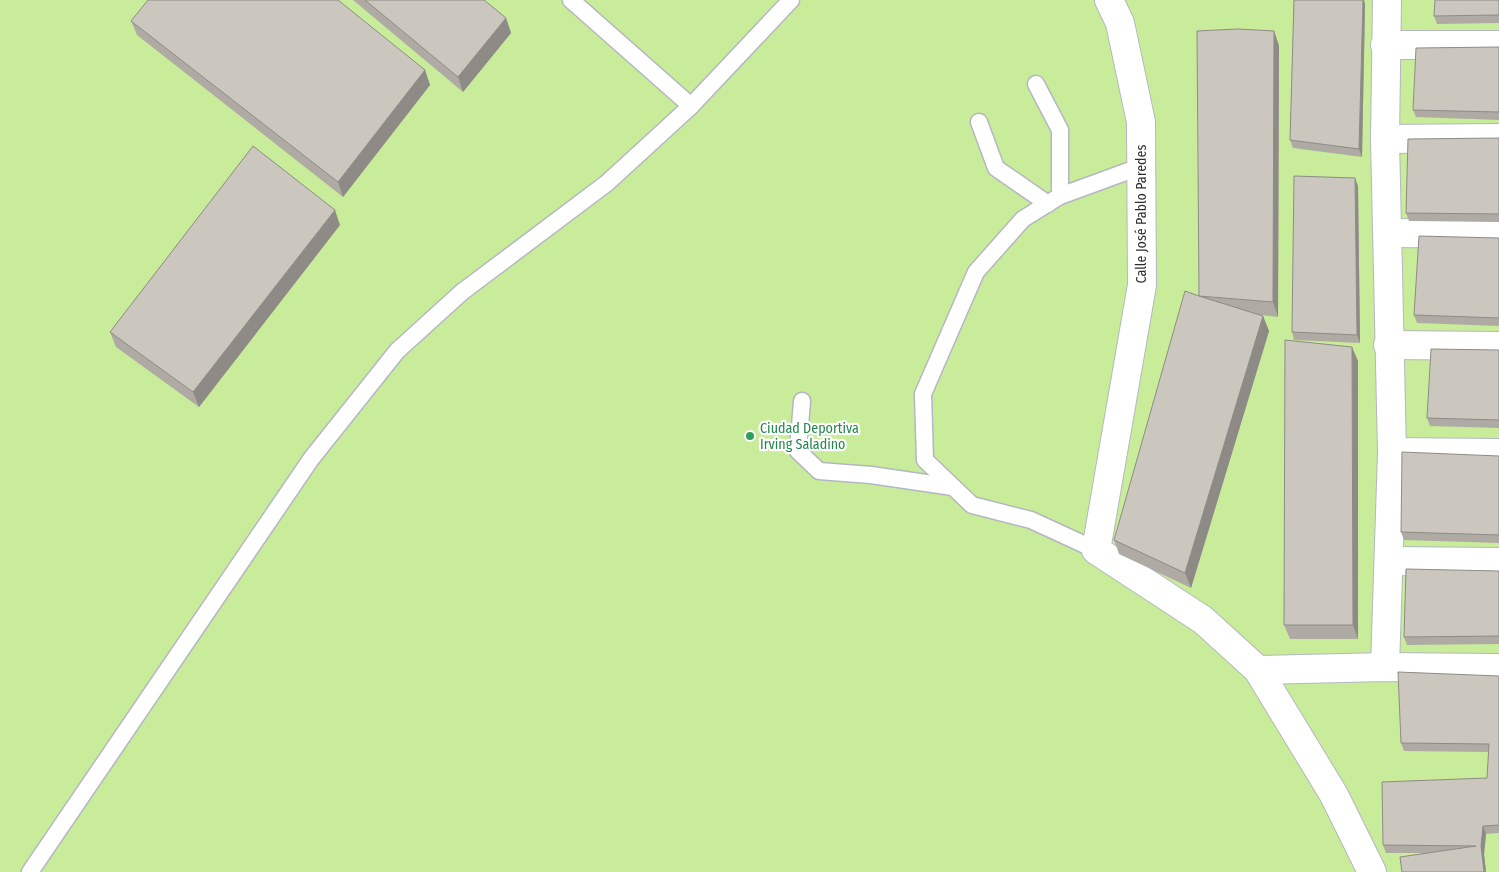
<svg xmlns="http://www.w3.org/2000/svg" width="1499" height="872" font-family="'Fira Sans Condensed',sans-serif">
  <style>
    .pitch { fill: #c9ec9a }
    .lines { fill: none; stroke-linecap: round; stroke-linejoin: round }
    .service-casing { stroke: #b4b7c1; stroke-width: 19 }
    .minor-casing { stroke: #b4b7c1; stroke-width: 30 }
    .service { stroke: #fff; stroke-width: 16 }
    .minor { stroke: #fff; stroke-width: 28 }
    .wall { fill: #afaba4 }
    .shaded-wall { fill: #8e8b86 }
    .building { fill: #cbc7bf; stroke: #8e8b86 }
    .leisure-dot { fill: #2e9e5b; stroke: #fff; stroke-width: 2 }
    .labels { text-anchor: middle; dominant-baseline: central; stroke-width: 4.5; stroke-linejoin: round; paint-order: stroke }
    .street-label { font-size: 14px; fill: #2e2e2e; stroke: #fff }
    .leisure-label { font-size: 14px; fill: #27864d; stroke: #fff; text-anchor: start }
  </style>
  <rect width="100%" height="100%" fill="#efe9e1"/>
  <rect class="pitch" x="0" y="0" width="1499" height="872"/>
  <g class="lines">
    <g class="service-casing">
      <g id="service">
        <path d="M571 0 691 106"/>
        <path d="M1036 84 1060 130V196L1023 219 976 272 923 394 925 460 972 505 1031 520 1096 550"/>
        <path d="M979 122 996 168 1048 204"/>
        <path d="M1060 196 1142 166"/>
        <path d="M802 401 798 451 819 471 871 475 953 487"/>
        <path d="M30 872 311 459 397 351 462 292 607 183 691 106 791 0"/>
      </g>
    </g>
    <g class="minor-casing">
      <g id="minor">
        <path d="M1109 0 1120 23 1141 122 1142 285 1096 550 1203 620 1258 670 1334 795 1372 872"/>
        <path d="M1385 45H1499"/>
        <path d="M1385 139 1499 138"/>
        <path d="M1388 233 1499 234"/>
        <path d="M1388 345 1499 346"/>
        <path d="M1392 452 1499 453"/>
        <path d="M1389 561 1499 562"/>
        <path d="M1385 667 1392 452 1385 139 1387 0"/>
        <path d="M1258 670 1385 667 1499 668"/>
      </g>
    </g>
    <use href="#service" class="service"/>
    <use href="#minor" class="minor"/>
  </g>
  <g class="wall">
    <path d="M353 0H484L506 18 511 33 463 92Z"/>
    <path d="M1294 0H1364L1365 5 1362 157 1293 148 1290 140Z"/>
    <path d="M1499 0V23L1437 24 1434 16Z"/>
    <path d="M131 21 425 70 430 85 343 197 137 35Z"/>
    <path d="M1274 31 1279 46 1278 317 1260 315 1263 316 1269 331 1191 588 1119 554 1114 540 1199 296Z"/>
    <path d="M1499 47V120L1416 117 1413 110Z"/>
    <path d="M1499 138V222L1409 221 1406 213Z"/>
    <path d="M1358 186 1360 343 1294 340 1292 332Z"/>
    <path d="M340 225 199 407 116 347 110 332Z"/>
    <path d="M1499 238V326L1417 323 1414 315Z"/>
    <path d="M1499 350V428L1430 426 1427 418Z"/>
    <path d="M1358 361V639H1290L1284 625Z"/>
    <path d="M1499 456V543L1404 540 1401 532Z"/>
    <path d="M1499 571V644L1407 645 1404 637Z"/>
    <path d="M1499 676V833L1486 834 1484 854 1486 872H1402L1423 853H1386L1383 845 1487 778 1489 752 1404 751 1401 743Z"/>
  </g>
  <g class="shaded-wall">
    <path d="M1363 0H1364L1365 5 1362 157 1359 149Z"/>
    <path d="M506 18 511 33 463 92 458 77Z"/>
    <path d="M1274 31 1279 46 1278 317 1273 302Z"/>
    <path d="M425 70 430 85 343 197 338 182Z"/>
    <path d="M1355 178 1358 186 1360 343 1357 335Z"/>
    <path d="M335 210 340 225 199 407 193 392Z"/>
    <path d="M1263 316 1269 331 1191 588 1185 573Z"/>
    <path d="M1352 347 1358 361V639L1353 625Z"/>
    <path d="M1483 826 1486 834 1484 854 1486 872H1484L1481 846Z"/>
  </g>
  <g class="building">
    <path d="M148 0H338L425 70 338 182 131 21Z"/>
    <path d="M365 0H484L506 18 458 77Z"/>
    <path d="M1294 0H1363L1359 149 1290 140Z"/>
    <path d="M1435 0H1499V15L1434 16Z"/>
    <path d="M1238 29 1274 31 1273 302 1199 296 1263 316 1185 573 1114 540 1185 291 1199 296 1197 31Z"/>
    <path d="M1499 47V112L1413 110 1416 48Z"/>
    <path d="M1499 138V214L1406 213 1408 139Z"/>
    <path d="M253 146 335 210 193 392 110 332Z"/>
    <path d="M1294 176 1355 178 1357 335 1292 332Z"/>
    <path d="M1419 236 1499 238V318L1414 315Z"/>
    <path d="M1285 340 1352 347 1353 625H1284Z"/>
    <path d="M1431 349 1499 350V420L1427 418Z"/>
    <path d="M1402 452 1499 456V535L1401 532Z"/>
    <path d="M1406 569 1499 571V636L1404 637Z"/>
    <path d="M1398 672 1499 676V825L1483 826 1481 846 1484 872H1402L1400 857 1476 846 1383 845 1382 782 1487 778 1489 744 1401 743Z"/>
  </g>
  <circle class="leisure-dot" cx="750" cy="436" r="5"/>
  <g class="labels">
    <g class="street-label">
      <text transform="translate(1141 214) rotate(-90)">Calle José Pablo Paredes</text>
    </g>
    <g class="leisure-label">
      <text x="760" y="428">Ciudad Deportiva<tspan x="760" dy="16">Irving Saladino</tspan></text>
    </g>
  </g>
</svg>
